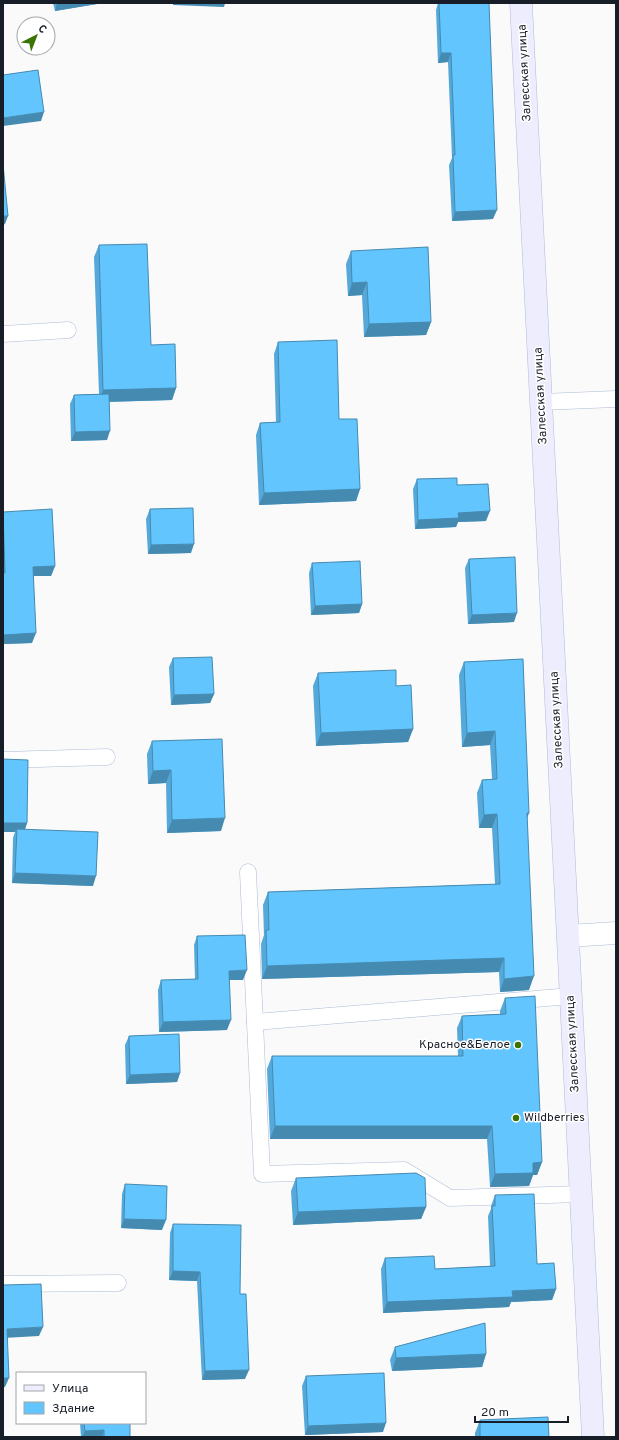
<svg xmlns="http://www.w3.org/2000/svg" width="619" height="1440" font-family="Overpass,sans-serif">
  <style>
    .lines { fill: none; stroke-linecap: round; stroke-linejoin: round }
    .lane-casing { stroke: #adbcd7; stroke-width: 17 }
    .street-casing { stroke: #adbcd7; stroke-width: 23 }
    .secondary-casing { stroke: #adbcd7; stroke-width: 23 }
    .lane { stroke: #fff; stroke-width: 16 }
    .street { stroke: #fff; stroke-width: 22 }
    .secondary { stroke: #eeedfd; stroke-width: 22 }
    .wall { fill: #54a9da }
    .shaded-wall { fill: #458ab1 }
    .building { fill: #62c5fd; stroke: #458ab1 }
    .poi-dot { fill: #3b7300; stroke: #fff; stroke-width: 1.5 }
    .labels { text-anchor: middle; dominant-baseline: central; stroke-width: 3; stroke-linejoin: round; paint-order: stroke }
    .street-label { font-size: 12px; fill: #181e27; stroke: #fff }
    .poi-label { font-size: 12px; fill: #181e27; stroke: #fff; text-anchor: end }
  </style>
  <rect width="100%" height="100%" fill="#fafafa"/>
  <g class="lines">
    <g class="lane-casing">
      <g id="lane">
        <path d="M3 334 68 330"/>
        <path d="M541 402 616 399"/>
        <path d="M3 760 107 757"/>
        <path d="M248 872 262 1174 404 1170 450 1198 581 1194"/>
        <path d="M255 1022 571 996"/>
        <path d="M3 1284 118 1283"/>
      </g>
    </g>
    <g class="street-casing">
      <path id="street" d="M568 936 616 933"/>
    </g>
    <g class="secondary-casing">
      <path id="secondary" d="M521 3 593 1437"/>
    </g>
    <use href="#lane" class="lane"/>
    <use href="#street" class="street"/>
    <use href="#secondary" class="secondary"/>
  </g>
  <g class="wall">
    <path d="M53 3H97V4L55 11Z"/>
    <path d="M438 3H492V4H489L493 219 452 221 449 165 452 158 448 62 438 63 436 10Z"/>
    <path d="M99 245 151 345 176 388 172 400 109 402 107 440 71 441 70 404 74 395 99 394 94 257Z"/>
    <path d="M351 251 431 322 426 335 364 337 362 295 348 296 346 264Z"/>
    <path d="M278 342 339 419 360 489 356 501 259 505 256 435 260 423 276 422 274 354Z"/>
    <path d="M417 479 457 485 486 521 458 522 456 527 415 529 413 489Z"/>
    <path d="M150 509 191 553 148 554 146 519Z"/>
    <path d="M3 512 55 566 51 576H34L32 643 3 644Z"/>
    <path d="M469 559 514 622 468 624 465 568Z"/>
    <path d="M312 563 362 604 359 613 311 615 309 573Z"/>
    <path d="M173 658 214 694 210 703 171 705 169 667Z"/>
    <path d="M523 659 527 819 529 990 500 992 499 972 262 979 261 944 264 935 263 905 268 892 495 884 492 828H479L477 793 482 780 492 779 490 745 462 747 459 675 464 662Z"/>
    <path d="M318 673 396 686 413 729 408 742 316 746 313 686Z"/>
    <path d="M152 741 221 831 167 833 166 783 148 784 147 754Z"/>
    <path d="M3 759 27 823 25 829 93 886 12 883 13 838 15 832H3Z"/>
    <path d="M197 936 243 980H229L227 1030 159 1032 158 990 161 980 195 979 194 945Z"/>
    <path d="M505 998 542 1162 537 1175H533L529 1186 490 1187 487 1139H270L267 1069 272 1056H458L457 1028 462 1016 500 1014V1011Z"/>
    <path d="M129 1036 180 1073 177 1082 126 1084 125 1045Z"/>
    <path d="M296 1178 426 1207 421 1219 293 1225 291 1191Z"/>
    <path d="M125 1184 162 1230 121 1228 122 1194Z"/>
    <path d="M495 1195 537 1264 556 1289 552 1300 511 1302 509 1307 383 1313 381 1269 385 1258 435 1269 490 1266 488 1216 491 1209V1206Z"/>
    <path d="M173 1224 240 1294 245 1379 202 1380 197 1281 169 1280 170 1233Z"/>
    <path d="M395 1347 486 1354 482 1367 392 1371 390 1360Z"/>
    <path d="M306 1376 383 1432 305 1435 302 1386Z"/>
    <path d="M480 1420 549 1437H475V1433Z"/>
    <path d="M80 1423H130V1437H81Z"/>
  </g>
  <g class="shaded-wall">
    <path d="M57 3H97V4L55 11Z"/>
    <path d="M173 3H225L224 7 173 5Z"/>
    <path d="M441 53H451L448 62 438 63Z"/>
    <path d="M44 112 41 121 3 126V118Z"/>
    <path d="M497 210 493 219 452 221 455 212Z"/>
    <path d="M3 216H8L5 224 3 225Z"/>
    <path d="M367 282 362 295 348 296 352 283Z"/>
    <path d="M431 322 426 335 364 337 369 324Z"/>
    <path d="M176 388 172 400 99 402 103 390Z"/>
    <path d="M110 431 107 440 71 441 75 432Z"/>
    <path d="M360 489 356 501 259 505 264 493Z"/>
    <path d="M490 511 486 521 458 522 456 527 415 529 418 520 458 513Z"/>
    <path d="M194 544 191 553 148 554 151 545Z"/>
    <path d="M55 566 51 576H30L33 567Z"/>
    <path d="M362 604 359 613 311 615 315 606Z"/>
    <path d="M517 613 514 622 468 624 472 615Z"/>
    <path d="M36 633 32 643 3 644V635Z"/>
    <path d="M214 694 210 703 171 705 174 695Z"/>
    <path d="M413 729 408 742 316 746 321 733Z"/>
    <path d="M495 731 490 745 462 747 467 733Z"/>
    <path d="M171 770 166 783 148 784 153 771Z"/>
    <path d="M527 813H529L524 827Z"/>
    <path d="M497 814 492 828H479L484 815Z"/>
    <path d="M225 818 221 831 167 833 172 820Z"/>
    <path d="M3 823H27L24 832 17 829 15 832H3Z"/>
    <path d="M15 873 96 876 93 886 12 883Z"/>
    <path d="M504 958 499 972 262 979 267 966Z"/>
    <path d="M247 970 243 980H225L229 971Z"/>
    <path d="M534 976 529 990 500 992 504 979Z"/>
    <path d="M231 1020 227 1030 159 1032 163 1022Z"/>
    <path d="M180 1073 177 1082 126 1084 130 1075Z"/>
    <path d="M275 1126H492L487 1139H270Z"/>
    <path d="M542 1162 537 1175H533L529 1186 490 1187 495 1174 533 1163Z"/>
    <path d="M426 1207 421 1219 293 1225 298 1212Z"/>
    <path d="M124 1219 166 1220 162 1230 121 1228Z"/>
    <path d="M173 1271 200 1272 197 1281 169 1280Z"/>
    <path d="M556 1289 552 1300 511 1302 509 1307 383 1313 387 1302 512 1291Z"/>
    <path d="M43 1327 39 1336 3 1338 7 1329Z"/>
    <path d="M486 1354 482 1367 392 1371 396 1358Z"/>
    <path d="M249 1370 245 1379 202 1380 205 1371Z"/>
    <path d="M3 1378H9L5 1387H3Z"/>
    <path d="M386 1423 383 1432 305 1435 308 1426Z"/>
    <path d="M104 1430 102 1437H82L85 1431Z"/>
  </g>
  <g class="building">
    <path d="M439 3H489L497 210 455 212 453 155H455L451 53H441Z"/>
    <path d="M38 70 44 112 3 118V75Z"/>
    <path d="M3 164 8 216H3Z"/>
    <path d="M147 244 151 345 175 344 176 388 103 390 99 245Z"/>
    <path d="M428 247 431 322 369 324 367 282 352 283 351 251Z"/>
    <path d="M337 340 339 419H357L360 489 264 493 260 423 280 422 278 342Z"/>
    <path d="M109 394 110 431 75 432 74 395Z"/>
    <path d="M457 478V485L488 484 490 511 458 513 459 518 418 520 417 479Z"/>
    <path d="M193 508 194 544 151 545 150 509Z"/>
    <path d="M52 509 55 566 33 567 36 633 3 635V573H5L3 512Z"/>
    <path d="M515 557 517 613 472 615 469 559Z"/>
    <path d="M360 561 362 604 315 606 312 563Z"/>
    <path d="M212 657 214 694 174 695 173 658Z"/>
    <path d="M523 659 529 813H527L534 976 504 979V958L267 966 266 930H269L268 892 500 884 497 814 484 815 482 780 497 779 495 731 467 733 464 662Z"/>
    <path d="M396 670V686L411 685 413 729 321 733 318 673Z"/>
    <path d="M222 739 225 818 172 820 171 770 153 771 152 741Z"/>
    <path d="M3 759 28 760 27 823H3Z"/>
    <path d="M17 829 98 832 96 876 15 873Z"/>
    <path d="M245 935 247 970 229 971 231 1020 163 1022 161 980 198 979 197 936Z"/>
    <path d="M535 996 542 1162 533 1163V1173L495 1174 492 1126H275L272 1056H463L462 1016 506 1014 505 998Z"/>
    <path d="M179 1034 180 1073 130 1075 129 1036Z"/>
    <path d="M416 1173 425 1178 426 1207 298 1212 296 1178Z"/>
    <path d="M125 1184 167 1186 166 1220 124 1219Z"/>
    <path d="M534 1194 537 1264 554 1263 556 1289 512 1291 513 1297 387 1302 385 1258 434 1256 435 1269 495 1266 492 1206H495V1195Z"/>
    <path d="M173 1224 241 1225 240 1294H246L249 1370 205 1371 200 1272 173 1271Z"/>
    <path d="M41 1284 43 1327 7 1329 9 1378H3V1285Z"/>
    <path d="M485 1323 486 1354 396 1358 395 1347Z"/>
    <path d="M384 1373 386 1423 308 1426 306 1376Z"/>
    <path d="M548 1417 549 1437H480V1420Z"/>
    <path d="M84 1423H130V1437H104V1430L85 1431Z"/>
  </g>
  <g class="poi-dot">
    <circle cx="518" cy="1045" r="4"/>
    <circle cx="516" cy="1118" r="4"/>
  </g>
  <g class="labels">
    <g class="street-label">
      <text transform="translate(525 73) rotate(-93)">Залесская улица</text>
      <text transform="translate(541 396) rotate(-93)">Залесская улица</text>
      <text transform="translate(557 720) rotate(-93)">Залесская улица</text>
      <text transform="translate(573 1044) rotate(-93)">Залесская улица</text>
    </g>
    <g class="poi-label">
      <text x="510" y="1045">Красное&amp;Белое</text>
      <text x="524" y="1118" text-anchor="start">Wildberries</text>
    </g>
  </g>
  <rect width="619" height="1440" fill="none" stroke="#181e27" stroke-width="8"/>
  <rect x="16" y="1372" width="130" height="52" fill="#ffffff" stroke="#a3a5a9"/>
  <rect x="24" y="1385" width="20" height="6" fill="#eeedfd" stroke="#a3a5a9"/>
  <text x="52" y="1392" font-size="12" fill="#181e27">Улица</text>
  <rect x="24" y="1402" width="20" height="12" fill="#62c5fd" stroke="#a3a5a9"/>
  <text x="52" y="1412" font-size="12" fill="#181e27">Здание</text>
  <g transform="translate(36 36) rotate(42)"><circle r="19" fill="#ffffff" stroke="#a3a5a9"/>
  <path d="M0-3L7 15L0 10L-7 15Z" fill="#3b7300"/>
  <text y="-6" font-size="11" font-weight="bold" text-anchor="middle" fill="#181e27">С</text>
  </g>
  <path d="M475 1416v6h93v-6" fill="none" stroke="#181e27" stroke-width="2"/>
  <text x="481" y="1416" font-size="12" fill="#181e27" stroke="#ffffff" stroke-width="3" paint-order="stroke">20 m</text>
</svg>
